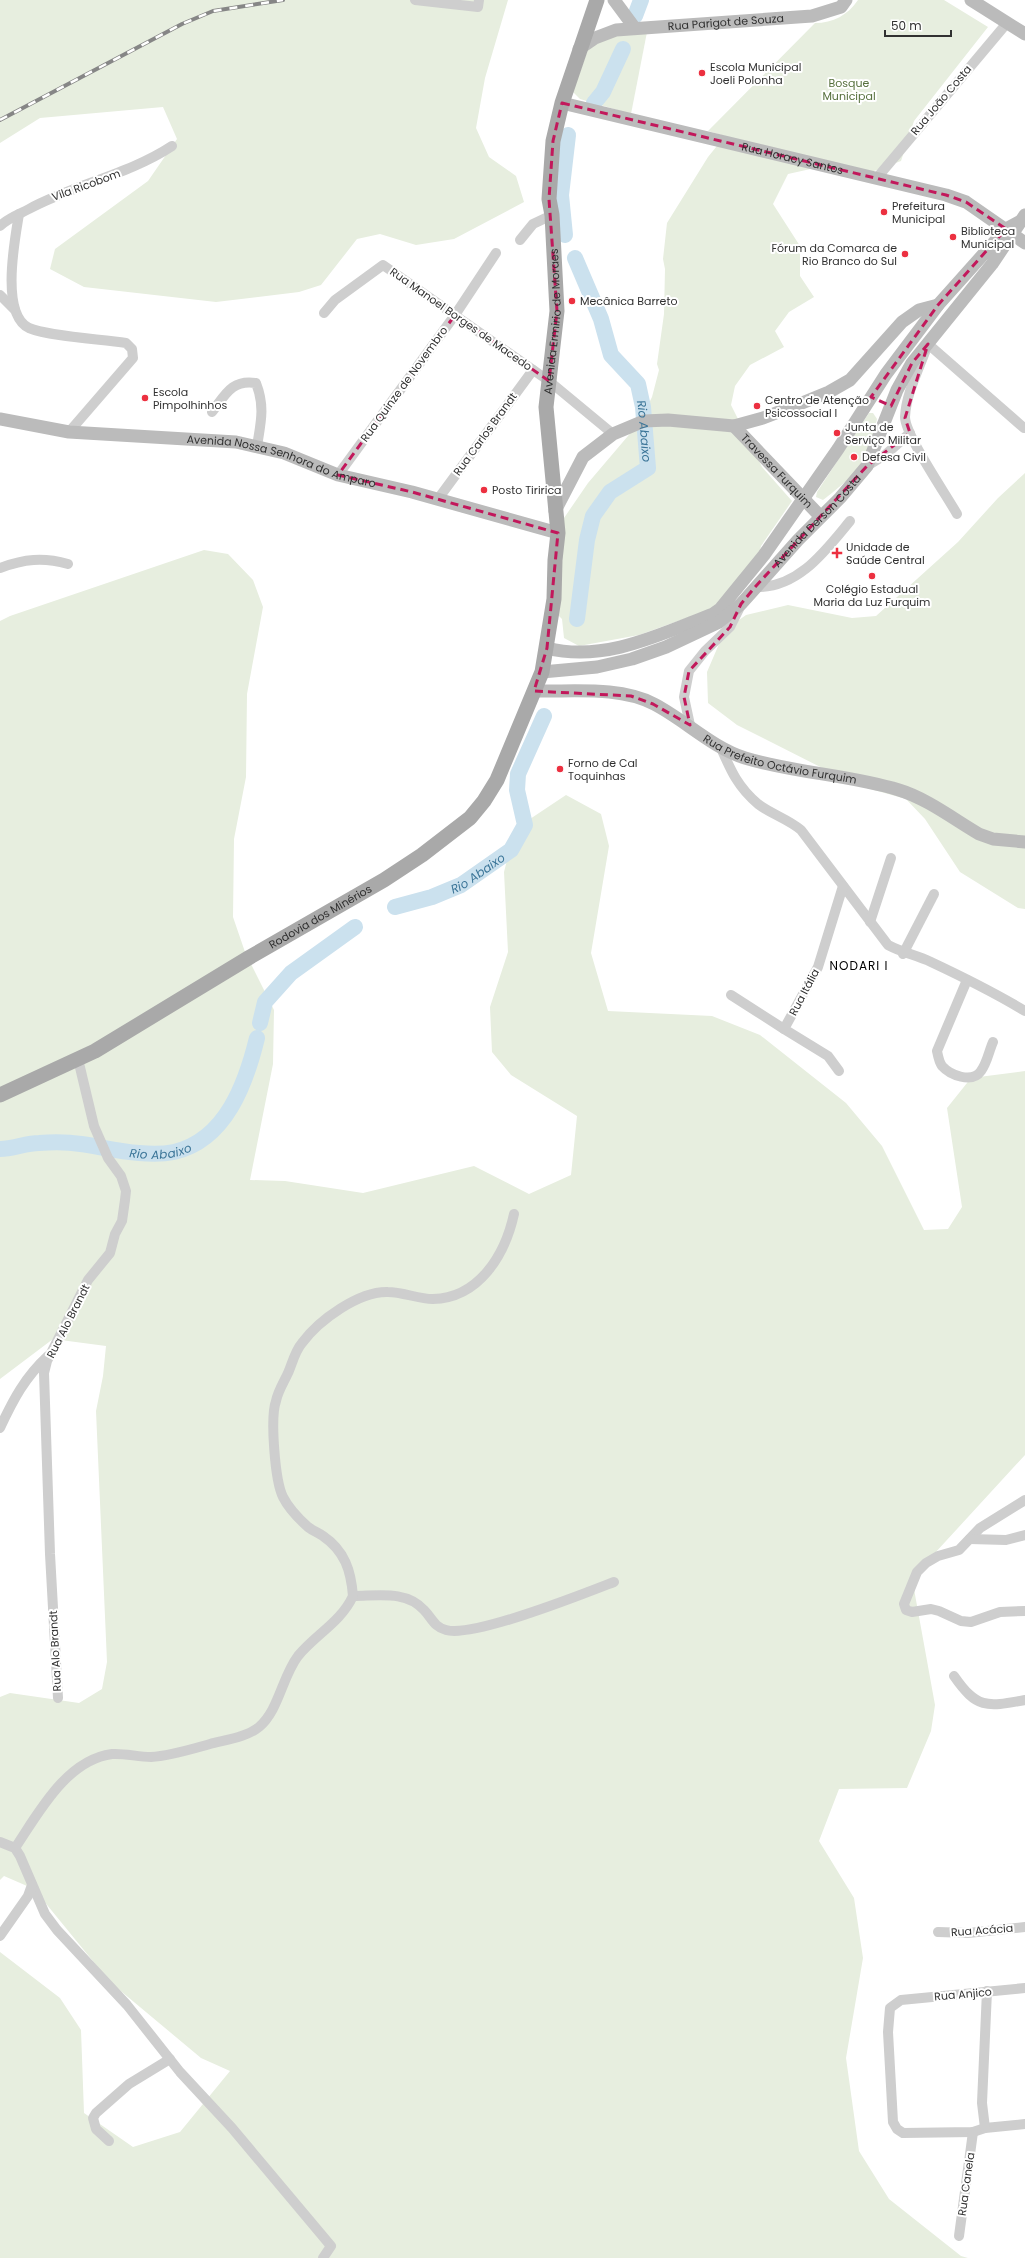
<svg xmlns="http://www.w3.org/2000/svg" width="1025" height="2258" font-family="Poppins,sans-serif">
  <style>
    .green { fill: #e7eedf }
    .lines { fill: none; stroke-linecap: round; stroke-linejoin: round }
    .river { stroke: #cbe1ee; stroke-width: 16 }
    .street { stroke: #cecece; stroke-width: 10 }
    .secondary { stroke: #bbb; stroke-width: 13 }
    .primary { stroke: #a9a9a9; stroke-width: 15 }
    .rail-casing { stroke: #868686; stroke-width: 4 }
    .rail { stroke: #fff; stroke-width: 2.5; stroke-dasharray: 8; stroke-linecap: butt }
    .marked { fill: none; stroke: #c2185b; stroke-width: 3; stroke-dasharray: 8 5; stroke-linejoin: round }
    .poi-dot { fill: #ec3040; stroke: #fff; stroke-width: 1.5 }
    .labels { text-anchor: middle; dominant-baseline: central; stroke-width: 4; stroke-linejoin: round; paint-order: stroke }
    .street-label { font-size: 11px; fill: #313131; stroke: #fff }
    .poi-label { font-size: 11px; fill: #313131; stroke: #fff; text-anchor: start }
    .park-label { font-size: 11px; fill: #556f3c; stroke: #fff }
    .water-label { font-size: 12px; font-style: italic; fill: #3b7598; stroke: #fff }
    .neighbourhood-label { font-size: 12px; letter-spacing: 1px; fill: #000; stroke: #fff }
  </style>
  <rect width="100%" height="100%" fill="#fff"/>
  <g class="green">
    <path d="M0 0H508L485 78 476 128 489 157 516 176 524 202 454 239 416 245 380 234 357 239 321 285 299 292 216 302 84 287 50 269 55 249 148 181 177 139 163 107 40 118 0 143Z"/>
    <path d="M858 0H944L988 27 914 121 901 161 863 175 833 164 788 174 773 204 800 246V276L814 297 789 312 775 331 784 347 750 365 735 386 731 405 762 467 792 501 761 546 759 554 720 606 639 635 579 646 564 638 562 619 557 614 553 572 564 518 588 483 639 423 652 397 659 370 657 364 664 314 665 269 663 259 667 223 708 157 725 136 708 131 815 23C833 23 848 15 858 0Z"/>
    <path d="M647 32 631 114 580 99 573 92 588 49 614 34Z"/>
    <path d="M869 413H873L877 419C874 432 870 446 865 458 857 474 837 489 823 500L816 497 817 492Z"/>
    <path d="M1025 473V909L1018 908 960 872 925 819 906 799 856 785 737 725 708 703 707 672 725 630 746 615 788 605 852 618 876 616 958 542 998 498Z"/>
    <path d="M204 550 228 554 253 580 263 607 247 694 246 777 234 839 233 917 245 952 274 1010 273 1064 250 1180 285 1181 363 1193 474 1166 529 1194 571 1175 577 1116 511 1075 492 1052 490 1007 508 952 504 872 515 829 566 795 601 814 609 846 591 953 608 1011 712 1016 760 1035 846 1103 882 1146 924 1230 948 1229 962 1207 947 1108 971 1078 1025 1071V1455L912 1578 935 1705 931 1731 907 1788 839 1789 819 1841 854 1898 863 1958 846 2058 859 2151 889 2199 961 2256 968 2258H0V1952L60 1998 81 2030 84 2113 133 2147 180 2132 230 2071 201 2058 110 1982 34 1889 4 1876 0 1880V1697L10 1693 79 1703 102 1689 107 1662 96 1411 103 1376 106 1346 53 1339 0 1379V621L10 616Z"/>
  </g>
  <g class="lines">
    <g class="river">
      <path d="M635 16 641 0"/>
      <path d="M594 103 603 92 623 49"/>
      <path d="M565 235 561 195 568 135"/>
      <path id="s1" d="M575 258 601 319 611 355 638 384 643 407 648 468 610 492 593 516 587 540 577 619"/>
      <path id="s2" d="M395 907 432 897 461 885 511 850 525 825 517 790 518 774 544 716"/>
      <path d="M260 1023 265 1002 291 973 355 927"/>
      <path id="s3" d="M0 1149C13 1149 26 1143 39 1143 52 1142 68 1142 81 1144 109 1148 146 1158 174 1152 226 1140 246 1083 257 1038"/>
    </g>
    <g class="street">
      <path d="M415 0 478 7 479 0"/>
      <path d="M876 179 1007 23"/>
      <path d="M19 214C15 239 0 314 29 328 51 337 101 339 126 343L132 349 133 358 69 432"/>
      <path d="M0 226C8 218 20 214 29 209 75 184 128 175 172 146"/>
      <path d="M520 240 533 224 552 215"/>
      <path d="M0 295 15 310"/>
      <path d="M324 313 335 300 383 265 549 381 613 434"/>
      <path d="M212 412C225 395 232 379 256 383 265 406 261 422 257 446"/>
      <path d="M867 466 885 455 910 433"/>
      <path d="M338 475 455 315 496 253"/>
      <path d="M438 499 533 370"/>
      <path d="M957 514C947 496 905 435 905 417 906 393 920 367 928 344L1024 428"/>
      <path d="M0 568C24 559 43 557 68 564"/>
      <path d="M755 587C798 589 826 550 850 521"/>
      <path d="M690 725 684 697 689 671 705 651 730 627 741 605"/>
      <path d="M721 748C731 771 738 787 758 804 771 814 788 819 801 830L888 945C903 953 916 955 931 962 963 977 995 993 1025 1011"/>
      <path d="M870 922 891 858"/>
      <path d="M903 954 934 894"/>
      <path d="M967 980 937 1051C938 1056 939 1062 942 1066 950 1075 972 1084 981 1071 987 1063 989 1051 993 1042"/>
      <path d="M731 995 784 1029"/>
      <path d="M839 1071 828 1056 784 1029 818 967 843 886"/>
      <path d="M0 1428C13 1400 25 1377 48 1356"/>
      <path d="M1025 1500 980 1528 959 1550 938 1556 926 1563 917 1572 904 1604 906 1610 912 1612 931 1609 939 1611 961 1621 971 1622 1000 1612 1025 1611"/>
      <path d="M970 1539 1006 1540 1025 1535"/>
      <path d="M353 1596C378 1596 406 1590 424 1610 432 1618 434 1627 446 1630 473 1638 583 1594 614 1582"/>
      <path d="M954 1676C977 1709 986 1707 1025 1700"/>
      <path d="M58 1698 50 1554 44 1373 47 1361 88 1280 110 1253 115 1234 122 1221 125 1200 126 1191 121 1176 108 1158 94 1126 78 1059"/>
      <path d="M0 1842 15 1848 20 1856 45 1914 57 1930 127 2005 180 2072 232 2128 331 2246 323 2258"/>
      <path d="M15 1848C38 1814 66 1760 112 1754 124 1753 138 1757 151 1757 170 1756 192 1749 210 1744 225 1740 247 1737 259 1727 279 1710 282 1677 298 1656 315 1635 341 1622 353 1596 351 1571 345 1551 323 1536 319 1533 313 1531 308 1527 299 1519 288 1507 283 1497 275 1481 270 1418 276 1401 278 1391 284 1382 288 1373 292 1364 295 1351 302 1343 319 1320 359 1291 388 1292 403 1292 418 1299 433 1299 479 1298 505 1255 514 1214"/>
      <path d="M938 1932 968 1933 1025 1927"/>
      <path d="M0 1936 28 1896 32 1885"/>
      <path d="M1025 1988 901 2000 890 2008 888 2032 893 2122 897 2129 903 2133 973 2132 985 2128 1025 2124"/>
      <path d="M985 2128 982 2103 987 1991"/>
      <path d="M109 2141 96 2129 93 2118 96 2113 129 2084 170 2059"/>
      <path d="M959 2236 973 2132"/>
    </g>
    <g class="secondary">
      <path d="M614 0 634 27"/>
      <path d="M971 0 1025 34"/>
      <path id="s4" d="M579 49 595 38 616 30 812 16 841 7 846 0"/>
      <path id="s5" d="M562 103 946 195 966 202 1025 243"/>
      <path id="s6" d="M0 419 69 432 236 442 284 453 338 475 412 492 558 533"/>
      <path id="s7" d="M734 426 820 516"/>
      <path d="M555 511 583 457 613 434 644 421 668 420 734 426 763 418 802 403 829 392 850 380 902 322 919 310 938 305"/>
      <path d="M547 648C604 663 661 634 713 614L720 609 764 555 838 449 886 374 938 305 1006 229 1019 222"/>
      <path id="s8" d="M542 672 597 667 632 659 666 647 719 622 741 604 798 540 840 498 867 466 897 390 912 363 992 264 1025 215"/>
      <path id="s9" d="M534 691C573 692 619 686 654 704 685 720 711 747 745 758 794 773 851 775 899 790 926 798 955 820 979 834L993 839 1025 842"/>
    </g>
    <path class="primary" id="s10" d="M0 1095 95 1051 250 957 384 880 422 855 470 818 484 801 497 780 542 672 554 599 555 560 558 533 546 407 557 311 552 215 549 199 553 141 562 103 597 0"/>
    <g class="rail-casing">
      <path id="rail" d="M0 120 182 24 213 11 283 0"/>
    </g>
    <use href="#rail" class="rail"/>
  </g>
  <path class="marked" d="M562 103 946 195 966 202 1006 229 938 305 871 397 891 406 912 363 928 344 905 418 910 433 867 466 755 587 741 604 730 627 689 671 684 697 690 725 653 704 631 696 534 691 547 648 558 533 412 492 338 475 455 315 549 381 557 311 549 199 553 141Z"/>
  <g class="poi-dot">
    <circle cx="702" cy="73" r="4"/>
    <circle cx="884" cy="212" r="4"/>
    <circle cx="953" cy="237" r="4"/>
    <circle cx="905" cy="254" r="4"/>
    <circle cx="572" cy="301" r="4"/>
    <circle cx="145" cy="398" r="4"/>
    <circle cx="757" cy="406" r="4"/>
    <circle cx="837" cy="433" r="4"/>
    <circle cx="854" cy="457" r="4"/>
    <circle cx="484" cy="490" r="4"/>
    <path d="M835 547h4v4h4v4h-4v4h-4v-4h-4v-4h4z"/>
    <circle cx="872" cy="576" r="4"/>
    <circle cx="560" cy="769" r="4"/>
  </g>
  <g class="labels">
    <g class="street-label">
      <text stroke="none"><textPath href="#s4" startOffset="152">Rua Parigot de Souza</textPath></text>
      <text transform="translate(941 100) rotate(-50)">Rua João Costa</text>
      <text stroke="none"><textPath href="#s5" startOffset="237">Rua Horacy Santos</textPath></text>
      <text transform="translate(86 185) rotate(-20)">Vila Ricobom</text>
      <text transform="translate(461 319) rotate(35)">Rua Manoel Borges de Macedo</text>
      <text stroke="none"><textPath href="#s10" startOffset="1063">Avenida Ermirio de Moraes</textPath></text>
      <text transform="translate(404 384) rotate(-54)">Rua Quinze de Novembro</text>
      <text transform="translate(485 434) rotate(-54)">Rua Carlos Brandt</text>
      <text stroke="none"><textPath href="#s6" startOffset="286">Avenida Nossa Senhora do Amparo</textPath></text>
      <text stroke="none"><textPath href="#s7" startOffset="62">Travessa Furquim</textPath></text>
      <text stroke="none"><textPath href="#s8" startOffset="327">Avenida Derson Costa</textPath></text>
      <text stroke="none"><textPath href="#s9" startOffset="262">Rua Prefeito Octávio Furquim</textPath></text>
      <text stroke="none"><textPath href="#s10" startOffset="367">Rodovia dos Minérios</textPath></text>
      <text transform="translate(804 992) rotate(-62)">Rua Itália</text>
      <text transform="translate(68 1321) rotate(-63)">Rua Alo Brandt</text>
      <text transform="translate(55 1651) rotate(-93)">Rua Alo Brandt</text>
      <text transform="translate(982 1930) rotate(-4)">Rua Acácia</text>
      <text transform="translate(963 1994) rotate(-5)">Rua Anjico</text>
      <text transform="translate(966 2184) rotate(-82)">Rua Canela</text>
    </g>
    <g class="poi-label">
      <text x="710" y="67">Escola Municipal<tspan x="710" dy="13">Joeli Polonha</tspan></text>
      <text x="892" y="206">Prefeitura<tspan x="892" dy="13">Municipal</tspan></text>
      <text x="961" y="231">Biblioteca<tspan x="961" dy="13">Municipal</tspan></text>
      <text x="897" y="248" text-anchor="end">Fórum da Comarca de<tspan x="897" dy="13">Rio Branco do Sul</tspan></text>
      <text x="580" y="301">Mecânica Barreto</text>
      <text x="153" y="392">Escola<tspan x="153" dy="13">Pimpolhinhos</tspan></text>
      <text x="765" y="400">Centro de Atenção<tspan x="765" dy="13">Psicossocial I</tspan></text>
      <text x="845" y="427">Junta de<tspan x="845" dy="13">Serviço Militar</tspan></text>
      <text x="862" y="457">Defesa Civil</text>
      <text x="492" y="490">Posto Tiririca</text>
      <text x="846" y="547">Unidade de<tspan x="846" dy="13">Saúde Central</tspan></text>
      <text x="872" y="589" text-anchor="middle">Colégio Estadual<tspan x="872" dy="13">Maria da Luz Furquim</tspan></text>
      <text x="568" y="763">Forno de Cal<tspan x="568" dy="13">Toquinhas</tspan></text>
    </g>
    <g class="park-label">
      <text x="849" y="83">Bosque<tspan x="849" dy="13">Municipal</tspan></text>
    </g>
    <g class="water-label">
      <text stroke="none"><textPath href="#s1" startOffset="191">Rio Abaixo</textPath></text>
      <text stroke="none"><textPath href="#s2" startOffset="90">Rio Abaixo</textPath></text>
      <text stroke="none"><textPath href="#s3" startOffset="162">Rio Abaixo</textPath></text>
    </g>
    <g class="neighbourhood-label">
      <text x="859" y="965">NODARI I</text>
    </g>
  </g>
  <path d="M885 30v6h66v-6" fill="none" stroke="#313131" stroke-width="2"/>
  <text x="891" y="30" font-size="12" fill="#313131" stroke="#ffffff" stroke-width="3" paint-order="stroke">50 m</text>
</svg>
